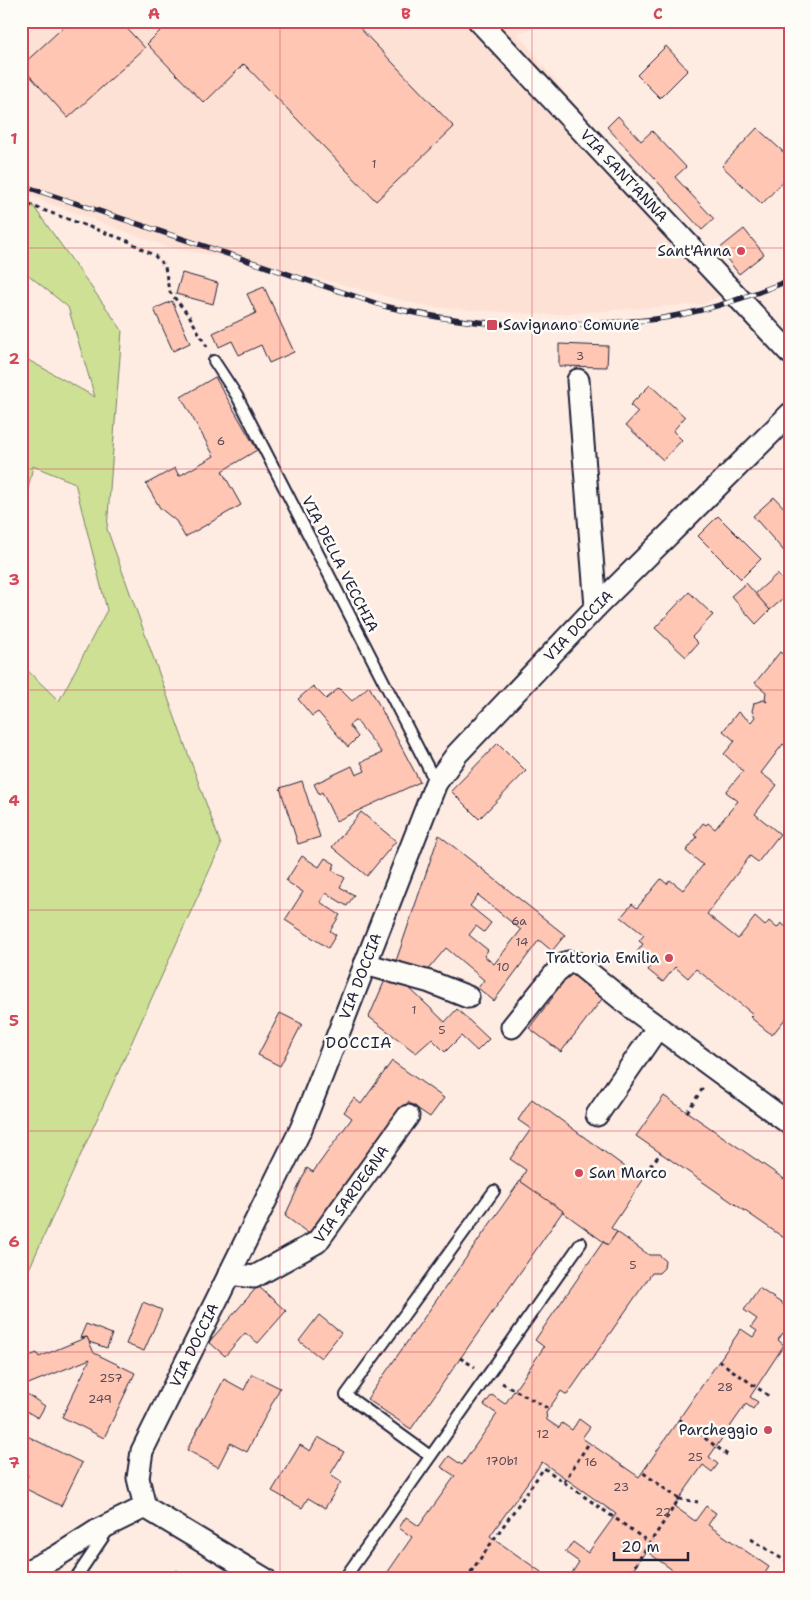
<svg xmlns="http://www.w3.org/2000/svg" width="811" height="1600" font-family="'Shantell Sans',sans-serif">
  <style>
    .built { fill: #fee1d5 }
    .green { fill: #cee094; stroke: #788168; fill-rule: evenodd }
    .building { fill: #ffc6b4; stroke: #22223b; fill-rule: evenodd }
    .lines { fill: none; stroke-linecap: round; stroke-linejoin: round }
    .service-casing { stroke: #22223b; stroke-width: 14 }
    .minor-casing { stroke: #22223b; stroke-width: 25 }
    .path { stroke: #22223b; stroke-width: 3; stroke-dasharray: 4 4; stroke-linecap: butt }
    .service { stroke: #fdfcf7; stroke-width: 10 }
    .minor { stroke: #fdfcf7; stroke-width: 21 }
    .rail-casing { stroke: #22223b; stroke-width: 5.5 }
    .rail { stroke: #fdfcf7; stroke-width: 4; stroke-dasharray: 11; stroke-linecap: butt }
    .grid { fill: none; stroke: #d1495b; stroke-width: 1; stroke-opacity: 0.55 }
    .poi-dot { fill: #d1495b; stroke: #fdfcf7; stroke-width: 2 }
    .labels { text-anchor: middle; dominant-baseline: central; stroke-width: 5; stroke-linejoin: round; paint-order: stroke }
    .number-label { font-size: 12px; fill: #594b59 }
    .street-label { font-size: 15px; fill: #22223b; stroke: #fdfcf7 }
    .poi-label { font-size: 15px; fill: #22223b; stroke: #fdfcf7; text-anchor: end }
    .neighbourhood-label { font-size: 16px; letter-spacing: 1px; fill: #22223b; stroke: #fdfcf7 }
    .neatline { fill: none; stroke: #d1495b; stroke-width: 2 }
    .grid-label { font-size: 16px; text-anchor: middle; font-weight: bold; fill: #d1495b }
  </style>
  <rect width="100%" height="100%" fill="#feece3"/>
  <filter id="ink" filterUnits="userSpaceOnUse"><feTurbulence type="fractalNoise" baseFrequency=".02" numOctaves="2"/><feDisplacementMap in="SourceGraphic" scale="10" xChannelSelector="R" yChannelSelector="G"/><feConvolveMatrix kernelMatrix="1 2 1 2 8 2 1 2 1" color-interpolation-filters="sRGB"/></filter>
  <g filter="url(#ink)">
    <path class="built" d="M21 21H557L517 33 629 171 733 289 704 304 548 315 427 307 264 264 167 247 21 193Z"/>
    <path class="green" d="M21 189 122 330 107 529 221 845 25 1278 21 1281V356L95 397 68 307 21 269ZM33 466 75 483 107 610 59 701 26 669 23 512Z"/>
    <g class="building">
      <path d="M70 21H120L145 48 68 118 21 66Z"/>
      <path d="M170 21H353L454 127 376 201 244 64 204 103 147 44Z"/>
      <path d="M666 46 688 70 660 98 637 75Z"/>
      <path d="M618 116 641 141 652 131 686 167 675 177 714 219 702 230 607 127Z"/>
      <path d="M757 128 790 158V174L762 204 722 166Z"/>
      <path d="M744 229 764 254 739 274 719 249Z"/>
      <path d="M182 273 218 283 213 304 176 294Z"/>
      <path d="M264 287 294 352 269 363 261 345 239 355 232 341 219 347 213 333 256 313 247 294Z"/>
      <path d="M172 301 190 343 173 351 154 309Z"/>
      <path d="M559 344 608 346 607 367 559 366Z"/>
      <path d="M215 377 257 450 222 471 241 505 185 537 176 521 160 508 146 484 175 468 179 476 214 456 181 397Z"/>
      <path d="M650 385 685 417 673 431 682 440 663 460 626 425 638 412 630 405Z"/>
      <path d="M774 497 790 514V558L753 516Z"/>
      <path d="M718 516 761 559 741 579 698 536Z"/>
      <path d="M777 574 790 588V593L770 610 755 594Z"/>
      <path d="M746 583 770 610 756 624 731 596Z"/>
      <path d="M689 592 713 615 692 637 698 643 686 657 655 628Z"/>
      <path d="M780 652 790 660V749L783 744 761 773 777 785 755 814 780 834 758 862 750 856 707 914 738 939 755 917 765 926 769 921 777 928 781 923 786 927 790 924V1013L772 1035 750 1017 753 1014 696 969 688 978 675 967 663 982 648 970 652 964 637 952 643 944 639 941 644 935 621 917 632 904 637 908 661 879 667 884 670 880 683 890 703 865 686 851 697 837 694 835 703 823 706 825 708 823 715 829 738 801 726 792 743 771 724 754 735 741 723 731 738 712 751 722 755 717 752 711 754 703 763 700 767 702 765 699 766 692 755 683Z"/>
      <path d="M313 686 326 699 339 688 352 701 369 686 420 782 336 821 322 792 319 794 314 784 352 766 356 775 365 771 361 762 382 753 356 720 349 725 358 737 348 747 318 712 312 716 298 699Z"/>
      <path d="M498 743 526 771 479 819 451 791Z"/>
      <path d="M302 781 320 837 298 844 280 788Z"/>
      <path d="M361 812 396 841 367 876 332 847Z"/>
      <path d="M439 835 565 935 552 951 539 940 494 1001 478 988 484 980 446 948 425 973 396 961ZM478 895 521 930 494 964 484 956 488 950 469 935 476 926 484 932 491 923 470 906Z"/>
      <path d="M302 856 319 867 325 858 335 864 332 870 345 878 340 887 354 895 347 906 326 893 320 902 340 915 330 931 336 935 328 948 285 920 303 892 286 881Z"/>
      <path d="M571 967 606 994 561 1052 529 1028 553 997 550 995Z"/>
      <path d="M385 980 406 985 445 1022 457 1009 489 1039 477 1051 461 1036 445 1052 432 1039 416 1053 369 1017Z"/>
      <path d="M280 1013 302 1024 280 1066 258 1055Z"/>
      <path d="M392 1061 444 1098 430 1117 408 1102 312 1236 285 1216 307 1168 313 1172 352 1118 344 1112 354 1098 361 1104Z"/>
      <path d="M664 1096 790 1183V1242L636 1136Z"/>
      <path d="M532 1099 643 1180 611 1228 617 1232 608 1245 520 1181 526 1170 510 1159 531 1129 518 1120Z"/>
      <path d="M520 1181 563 1211 411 1429 367 1399Z"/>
      <path d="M617 1232 649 1255H659L665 1260 664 1268 659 1273H652L567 1395 561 1391 546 1413 547 1420 559 1428 562 1423 572 1430 579 1419 590 1427 582 1438 639 1477 741 1329 753 1337 757 1331 751 1327 757 1319 744 1310 759 1288 790 1309V1336L783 1333 778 1340 784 1345 750 1397 758 1402 753 1409 746 1404 709 1457 718 1464 712 1472 703 1465 674 1506 695 1521 706 1506 716 1513 708 1525 769 1567 761 1579H685L646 1551 627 1579H568L579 1562 565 1552 573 1542 588 1553 616 1514 542 1462 490 1536 551 1579H383L412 1537 399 1528 406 1517 419 1526 455 1476 441 1467 449 1456 462 1465 497 1414 484 1405 492 1395 505 1404 544 1347 535 1340 603 1242 608 1245Z"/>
      <path d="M258 1286 286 1311 258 1343 245 1333 225 1356 209 1342Z"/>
      <path d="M143 1302 162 1310 144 1351 126 1344Z"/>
      <path d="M319 1315 341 1333 321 1358 299 1341Z"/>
      <path d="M86 1324 112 1334 107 1348 89 1342 87 1337 80 1338Z"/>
      <path d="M87 1337 94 1353 135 1373 104 1438 62 1417 90 1359 21 1387V1359L37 1353 39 1357Z"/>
      <path d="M252 1374 280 1388 247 1452 230 1443 218 1467 187 1450 224 1379 244 1390Z"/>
      <path d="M21 1390 45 1406 38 1418 21 1408Z"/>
      <path d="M21 1433 82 1463 61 1506 22 1487 28 1475 21 1471Z"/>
      <path d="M318 1437 344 1452 330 1475 341 1482 325 1508 308 1498 302 1508 272 1491 300 1445 310 1451Z"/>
      <path d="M177 1570 186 1579H169Z"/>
    </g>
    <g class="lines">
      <g class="service-casing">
        <g id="service">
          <path d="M214 361 237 396 436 783"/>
          <path d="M430 1456 346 1395 494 1191"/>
          <path d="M75 1579 108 1530"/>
          <path d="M344 1579 581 1243"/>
        </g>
      </g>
      <g class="minor-casing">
        <g id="minor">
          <path id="s1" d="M479 21 790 353"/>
          <path d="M578 380 596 607"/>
          <path d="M365 964 430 982 468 997"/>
          <path d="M512 1027 557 971 568 962 577 963 636 1011 790 1124"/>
          <path d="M597 1115 658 1027"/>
          <path id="s2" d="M229 1274 254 1277 317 1242 408 1116"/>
          <path d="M21 1574 54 1558 98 1530 145 1507"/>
          <path id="s3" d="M265 1579 145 1507 138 1478 142 1451 301 1129 436 783 457 754 596 607 790 414"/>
        </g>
      </g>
      <g class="path">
        <path d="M21 202 128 241 155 256 165 267 169 291 190 317 207 347"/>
        <path d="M687 1112 703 1088"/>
        <path d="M640 1178 661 1153"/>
        <path d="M460 1358 475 1367"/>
        <path d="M719 1361 769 1396"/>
        <path d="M502 1383 549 1409"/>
        <path d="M679 1419 729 1456"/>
        <path d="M564 1482 589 1443"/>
        <path d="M679 1499 698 1502"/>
        <path d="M751 1539 790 1564"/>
        <path d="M466 1579 544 1468 650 1543"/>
        <path d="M626 1579 679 1499 642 1472"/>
        <path d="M786 1579 790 1575"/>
      </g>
      <use href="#service" class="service"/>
      <use href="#minor" class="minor"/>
      <g class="rail-casing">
        <path id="rail" d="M21 185 384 306C461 325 527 328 606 323 629 321 652 321 674 316 714 309 752 295 790 280"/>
      </g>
      <use href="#rail" class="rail"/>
    </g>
  </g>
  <path class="grid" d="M280 21V1579M532 21V1579M21 248H790M21 469H790M21 690H790M21 910H790M21 1131H790M21 1352H790"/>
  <g class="poi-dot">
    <circle cx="741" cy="251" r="5"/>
    <rect x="486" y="319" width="12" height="12" rx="2.5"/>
    <circle cx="669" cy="958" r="5"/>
    <circle cx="579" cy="1173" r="5"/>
    <circle cx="768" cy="1430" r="5"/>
  </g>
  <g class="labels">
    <g class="number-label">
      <text x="374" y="164">1</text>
      <text x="580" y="356">3</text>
      <text x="221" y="441">6</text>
      <text x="519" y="921">6a</text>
      <text x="522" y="942">14</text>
      <text x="503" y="967">10</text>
      <text x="414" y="1010">1</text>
      <text x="442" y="1030">5</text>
      <text x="633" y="1265">5</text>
      <text x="111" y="1378">257</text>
      <text x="725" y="1387">28</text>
      <text x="100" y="1399">249</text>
      <text x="543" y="1434">12</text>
      <text x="695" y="1457">25</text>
      <text x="502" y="1461">170b1</text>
      <text x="591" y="1462">16</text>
      <text x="621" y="1487">23</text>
      <text x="663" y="1512">22</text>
    </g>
    <g class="street-label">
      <text stroke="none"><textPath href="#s1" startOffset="212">VIA SANT'ANNA</textPath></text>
      <text transform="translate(340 564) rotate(63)">VIA DELLA VECCHIA</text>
      <text stroke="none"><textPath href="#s3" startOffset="1140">VIA DOCCIA</textPath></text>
      <text stroke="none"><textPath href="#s3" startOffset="720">VIA DOCCIA</textPath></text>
      <text stroke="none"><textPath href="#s2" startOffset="156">VIA SARDEGNA</textPath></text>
      <text stroke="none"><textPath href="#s3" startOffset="315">VIA DOCCIA</textPath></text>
    </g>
    <g class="poi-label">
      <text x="731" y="251">Sant'Anna</text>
      <text x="503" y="325" text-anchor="start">Savignano Comune</text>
      <text x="659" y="958">Trattoria Emilia</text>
      <text x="589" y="1173" text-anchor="start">San Marco</text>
      <text x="758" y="1430">Parcheggio</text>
    </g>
    <g class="neighbourhood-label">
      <text x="359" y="1042">DOCCIA</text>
    </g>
  </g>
  <rect width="811" height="1600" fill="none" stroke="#fdfcf7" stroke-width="55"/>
  <path d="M614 1552v8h74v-8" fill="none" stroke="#22223b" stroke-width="2.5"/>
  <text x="621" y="1552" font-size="15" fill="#22223b" stroke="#fdfcf7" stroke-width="4" paint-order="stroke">20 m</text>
  <rect x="28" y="28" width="756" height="1544" class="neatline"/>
  <g class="grid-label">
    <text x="154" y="19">A</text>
    <text x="406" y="19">B</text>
    <text x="658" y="19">C</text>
    <text x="14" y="144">1</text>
    <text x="14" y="364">2</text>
    <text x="14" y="585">3</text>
    <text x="14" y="806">4</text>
    <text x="14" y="1026">5</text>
    <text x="14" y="1247">6</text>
    <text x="14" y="1468">7</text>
  </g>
</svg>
